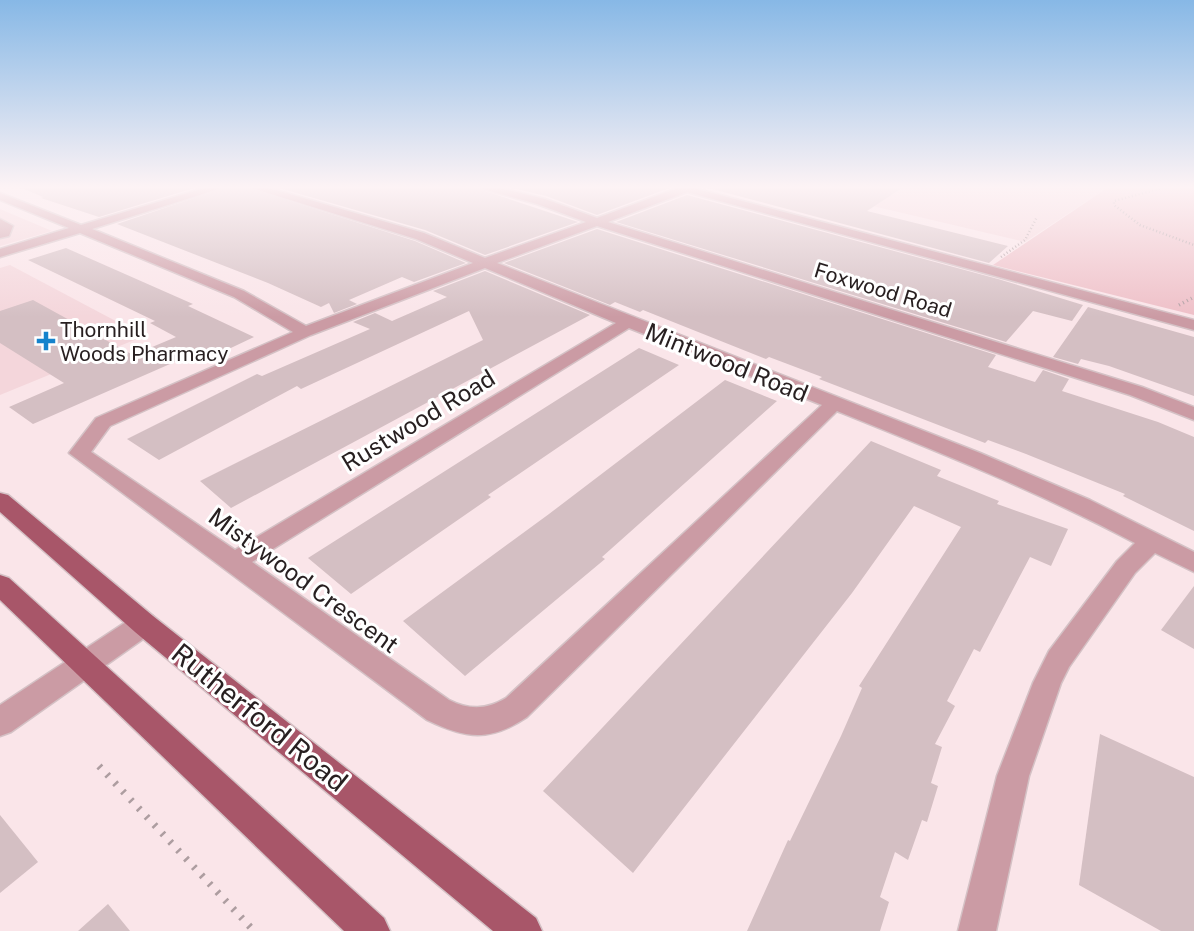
<svg xmlns="http://www.w3.org/2000/svg" width="1194" height="931" font-family="'Public Sans',sans-serif">
  <style>
    .built { fill: #f4d6db }
    .green { fill: #eebfc7 }
    .building { fill: #d4bfc3 }
    .lines { fill: none; stroke-linecap: round; stroke-linejoin: round }
    .minor-casing { stroke: #d4c1c5; stroke-width: 3 }
    .major-casing { stroke: #d4c1c5; stroke-width: 3 }
    .path-far2 { stroke: #ad9da0; stroke-width: 2.5; stroke-dasharray: 1 2.5; stroke-linecap: butt }
    .path-far1 { stroke: #ad9da0; stroke-width: 3.5; stroke-dasharray: 1 3.5; stroke-linecap: butt }
    .path { stroke: #ad9da0; stroke-width: 7; stroke-dasharray: 2.5 9; stroke-linecap: butt }
    .minor { fill: #cb9ba4; fill-rule: evenodd }
    .major { fill: #a85669; fill-rule: evenodd }
    .poi-dot { fill: #1583cc; stroke: #fff; stroke-width: 2.5 }
    .labels { text-anchor: middle; dominant-baseline: central; stroke-width: 6; stroke-linejoin: round; paint-order: stroke }
    .far-street-label { font-size: 21px; fill: #271f20; stroke: #fff }
    .far-poi-label { font-size: 21px; fill: #271f20; stroke: #fff; text-anchor: start }
    .street-label { font-size: 24px; fill: #271f20; stroke: #fff }
    .near-street-label { font-size: 28px; fill: #271f20; stroke: #fff }
  </style>
  <rect width="100%" height="100%" fill="#fae5e9"/>
  <g class="built">
    <path d="M788 186H1110L1025 242Z"/>
    <path d="M0 209 52 231 0 246Z"/>
    <path d="M10 265 144 336 0 395V268Z"/>
  </g>
  <path class="green" d="M1110 186 1194 187V315L993 265Z"/>
  <g class="building">
    <path d="M17 186H201L99 217 41 198 43 197Z"/>
    <path d="M230 186H243L415 241 466 263 414 282 402 277 349 300 357 304 334 313 329 303 321 307 268 283 117 224Z"/>
    <path d="M272 186H470L578 222 485 255 425 230Z"/>
    <path d="M504 186H672V187L597 215 546 196Z"/>
    <path d="M701 186H905L867 211 1008 246 989 263Z"/>
    <path d="M687 195 998 279 1083 305 1072 321 1033 311 1006 342 616 222Z"/>
    <path d="M597 229 996 355 988 367 1035 382 1043 370 1069 379 1062 391 1158 422 1194 437V531L1123 496 1125 494 1026 454 988 440 985 443 819 379 822 377 769 357 766 359 643 310 640 312 615 302 610 305 504 263Z"/>
    <path d="M66 248 193 304 188 306 254 337 214 356 202 350 33 424 9 407 64 383 0 343V311L33 300 133 355 176 337 150 323 155 321 28 260Z"/>
    <path d="M485 271 590 315 231 508 200 481 483 340 469 311 301 389 297 386 159 460 127 439 257 374 262 376 370 329 353 322 375 313 392 321 447 297 433 291Z"/>
    <path d="M1088 307 1194 337V396L1109 366 1081 359 1078 364 1053 357Z"/>
    <path d="M639 348 679 365 488 495 491 497 351 594 308 558Z"/>
    <path d="M725 380 777 401 602 557 605 559 465 676 403 621 549 514Z"/>
    <path d="M871 441 941 470 937 476 999 501 997 504 1068 529 1051 566 1030 557 980 652 974 649 947 701 955 706 935 744 942 747 931 783 938 786 927 822 922 820 908 860 895 852 880 897 889 902 880 931H747L788 840 790 841 841 736 862 688 859 686 961 527 914 506 852 593 633 873 543 791Z"/>
    <path d="M1194 586V649L1161 630Z"/>
    <path d="M1100 734 1194 777V931H1161L1079 885Z"/>
    <path d="M0 815 38 862 0 893Z"/>
    <path d="M108 904 130 931H78Z"/>
  </g>
  <g class="lines">
    <g class="minor-casing">
      <g id="minor">
        <path d="M211 186H228L92 229 244 291 306 326 473 263 416 239 245 186H262L424 233 485 258 586 222 537 204 472 186H492L545 199 597 218 675 189 674 186H699L697 189 1194 320V330L687 192 608 222 1142 387 1194 407V420L1130 395 597 226 497 263 980 453 1090 500 1194 552V572L1155 553 1135 573 1069 667 1061 683 1029 776 996 931H958L997 776 1033 683 1049 651 1117 561 1135 543C1039 492 939 452 837 411L527 717C490 742 466 739 427 720L69 453 96 418 293 332 234 297 80 233 0 257V249L69 228 0 200V193L81 225ZM485 268 616 323 235 550 91 452 110 426 311 335ZM629 328 822 405 506 698C486 710 469 710 449 700L252 562Z"/>
        <path d="M0 219 13 226 9 236 0 238Z"/>
        <path d="M144 613 153 616 157 624 153 632 11 732 0 736V705L135 616Z"/>
      </g>
    </g>
    <g class="major-casing">
      <g id="major">
        <path d="M0 493 8 495 153 616 536 918 542 931H493L135 632 0 512Z"/>
        <path d="M0 575 9 578 384 918 390 931H344L0 600Z"/>
      </g>
    </g>
    <g class="path-far2">
      <path d="M1170 186 1114 201V205L1140 225 1194 245"/>
      <path d="M1001 257 1025 240 1037 217"/>
    </g>
    <path class="path-far1" d="M1179 305 1194 297"/>
    <path class="path" d="M99 766 254 931"/>
    <use href="#minor" class="minor"/>
    <use href="#major" class="major"/>
  </g>
  <linearGradient id="sky" x2="0" y2="1"><stop stop-color="#87b8e6"/><stop offset="0.59" stop-color="#fdf3f5"/><stop offset="1" stop-color="#fdf3f5" stop-opacity="0"/></linearGradient>
  <rect width="1194" height="317" fill="url(#sky)"/>
  <path class="poi-dot" d="M42.5 330.5h7v7h7v7h-7v7h-7v-7h-7v-7h7z"/>
  <g class="labels">
    <g class="far-street-label">
      <text transform="translate(883 290) rotate(17)">Foxwood Road</text>
    </g>
    <g class="far-poi-label">
      <text x="60" y="329">Thornhill<tspan x="60" dy="24">Woods Pharmacy</tspan></text>
    </g>
    <g class="street-label">
      <text transform="translate(727 362) rotate(22)">Mintwood Road</text>
      <text transform="translate(418 420) rotate(-31)">Rustwood Road</text>
      <text transform="translate(304 580) rotate(36)">Mistywood Crescent</text>
    </g>
    <g class="near-street-label">
      <text transform="translate(260 717) rotate(39)">Rutherford Road</text>
    </g>
  </g>
</svg>
